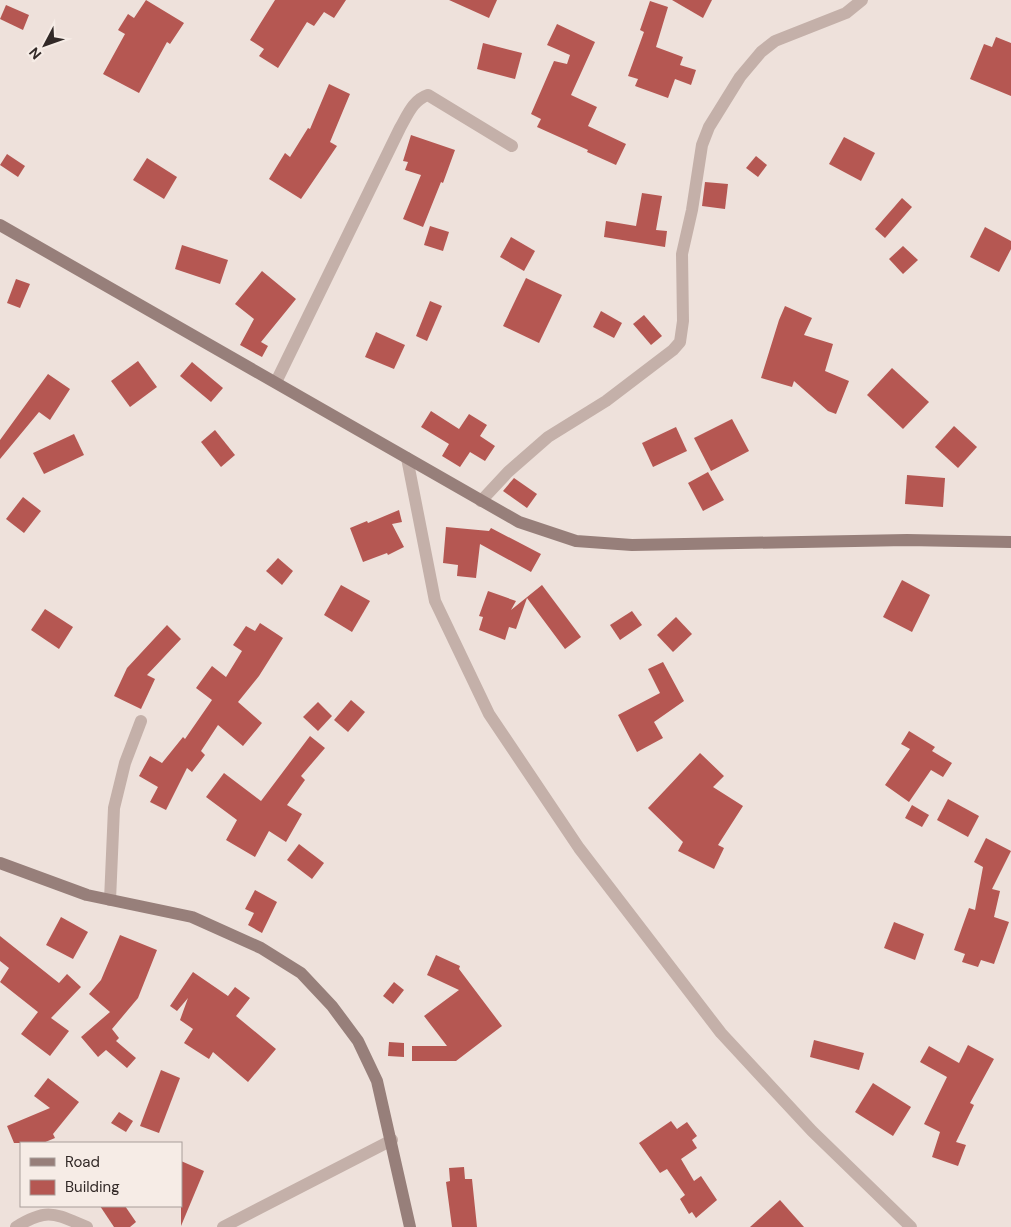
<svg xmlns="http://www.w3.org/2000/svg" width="1011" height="1227" font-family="'DM Sans',sans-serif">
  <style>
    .building { fill: #b55752 }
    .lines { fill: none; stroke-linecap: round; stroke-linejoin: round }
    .minor { stroke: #c4b0a9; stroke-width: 12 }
    .tertiary { stroke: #c4b0a9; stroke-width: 12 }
    .secondary { stroke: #977f7a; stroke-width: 12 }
  </style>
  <rect width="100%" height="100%" fill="#eee1db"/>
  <g class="building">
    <path d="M146 0 184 23 170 44 167 42 139 93 103 74 125 34 118 30 128 14 134 18Z"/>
    <path d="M275 0H346L334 18 324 12 314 26 307 22 278 68 259 56 264 49 250 40Z"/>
    <path d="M449 0H497L489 18Z"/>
    <path d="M672 0H712L703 18Z"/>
    <path d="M650 1 668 7 656 47 683 57 680 65 696 70 691 85 675 79 668 98 635 86 638 79 628 76 644 32 640 30Z"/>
    <path d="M6 5 29 15 23 30 0 19Z"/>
    <path d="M557 24 595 42 571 95 597 107 588 126 626 144 616 165 587 152 588 150 537 127 541 119 531 114 554 61 567 64 570 55 547 45Z"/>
    <path d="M996 37 1011 43V96L970 79 984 44 992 47Z"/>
    <path d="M483 43 522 53 515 79 477 69Z"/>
    <path d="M329 84 350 94 330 142 337 146 301 199 269 179 285 153 290 157 308 128 310 129Z"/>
    <path d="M411 135 455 150 443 183 441 182 423 227 403 219 421 175 405 170 408 162 403 161Z"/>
    <path d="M844 137 875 153 861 181 829 164Z"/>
    <path d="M7 154 25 166 18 177 0 165Z"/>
    <path d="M756 156 767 165 758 177 746 168Z"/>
    <path d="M147 158 177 177 164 199 133 180Z"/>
    <path d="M705 182 728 184 725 209 702 206Z"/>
    <path d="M642 193 662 196 656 230 667 231 665 247 604 237 606 221 636 226Z"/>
    <path d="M902 198 912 207 885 238 875 229Z"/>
    <path d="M430 226 449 232 443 251 424 245Z"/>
    <path d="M985 227 1011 241V249L999 272 970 257Z"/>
    <path d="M511 237 535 251 524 271 500 257Z"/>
    <path d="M182 245 228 260 220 284 175 269Z"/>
    <path d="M903 246 918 260 903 274 889 259Z"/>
    <path d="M262 271 296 299 261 342 268 346 262 357 240 345 254 319 235 304Z"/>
    <path d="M526 278 562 295 539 343 503 326Z"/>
    <path d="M16 279 30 284 20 308 7 303Z"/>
    <path d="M430 301 442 306 427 341 416 336Z"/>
    <path d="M785 306 812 318 804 335 833 344 825 371 849 381 836 414 828 411 794 381 792 387 761 378 779 320Z"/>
    <path d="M601 311 622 323 614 338 593 327Z"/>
    <path d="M644 315 662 336 651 345 633 324Z"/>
    <path d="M376 332 405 345 394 369 365 357Z"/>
    <path d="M138 361 157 387 130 407 111 381Z"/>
    <path d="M192 362 223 388 211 402 180 376Z"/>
    <path d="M892 368 929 402 903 429 867 395Z"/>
    <path d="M48 374 70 389 50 420 39 412 0 459V440Z"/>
    <path d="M431 411 459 429 469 414 487 425 480 436 495 446 485 461 470 452 460 467 442 456 449 444 421 427Z"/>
    <path d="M732 419 749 451 711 471 694 438Z"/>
    <path d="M954 426 977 447 958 468 935 447Z"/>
    <path d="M676 427 687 451 653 467 642 443Z"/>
    <path d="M215 430 235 455 221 467 201 442Z"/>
    <path d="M74 434 84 455 44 474 33 453Z"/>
    <path d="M708 472 724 500 703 511 688 483Z"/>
    <path d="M907 475 945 478 943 507 905 504Z"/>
    <path d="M514 478 537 494 527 508 503 491Z"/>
    <path d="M23 497 41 511 24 533 6 519Z"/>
    <path d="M399 510 402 522 392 524 404 547 388 555 387 553 363 562 350 528 367 521 368 523Z"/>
    <path d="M446 527 489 531 491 528 541 554 531 572 480 544 476 578 457 576 458 565 443 563Z"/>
    <path d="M278 558 293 571 282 585 266 571Z"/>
    <path d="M902 580 930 595 912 632 883 617Z"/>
    <path d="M341 585 370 601 352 632 324 615Z"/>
    <path d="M542 585 581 637 565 649 527 598 516 629 509 627 505 640 479 630 483 617 479 616 488 591 516 601 511 610Z"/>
    <path d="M45 609 73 627 59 649 31 630Z"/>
    <path d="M632 611 642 625 620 640 610 625Z"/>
    <path d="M676 617 692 634 673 652 657 635Z"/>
    <path d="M260 623 283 638 259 676 238 702 262 723 243 746 218 725 201 751 205 755 192 772 187 768 166 810 150 802 158 787 139 776 150 756 162 763 183 737 185 739 212 700 196 688 212 666 226 677 242 651 233 645 246 626 255 631Z"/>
    <path d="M167 625 181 639 147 675 155 679 141 709 114 696 127 668Z"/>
    <path d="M663 662 684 701 654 722 663 738 637 752 618 715 660 693 648 669Z"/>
    <path d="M351 700 365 712 348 732 334 720Z"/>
    <path d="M318 702 332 716 318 731 303 717Z"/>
    <path d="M909 731 935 747 932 751 952 763 943 777 931 770 909 802 885 785 910 749 901 744Z"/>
    <path d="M310 736 325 748 301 776 305 780 287 805 302 814 286 842 269 831 255 857 226 840 237 820 206 797 224 773 261 801Z"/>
    <path d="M700 753 724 776 713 787 743 806 718 845 724 848 714 869 678 851 683 842 648 808Z"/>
    <path d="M948 799 979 816 968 837 937 820Z"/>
    <path d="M912 805 929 815 922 827 905 818Z"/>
    <path d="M986 838 1011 851 992 889 1000 891 994 917 1009 922 994 964 981 960 978 967 962 962 965 954 954 950 969 908 975 910 983 867 974 862Z"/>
    <path d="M299 844 324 863 312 879 287 860Z"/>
    <path d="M255 890 277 902 262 933 248 925 254 913 245 909Z"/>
    <path d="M61 917 88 932 73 959 46 945Z"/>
    <path d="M894 922 924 934 915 960 884 948Z"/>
    <path d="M120 935 157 950 138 998 112 1029 119 1038 116 1041 136 1058 127 1068 106 1050 98 1057 81 1037 110 1012 89 994 101 980Z"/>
    <path d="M0 936 59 983 67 974 81 987 51 1018 69 1031 50 1056 21 1034 38 1012 0 982 9 968 0 961Z"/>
    <path d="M436 955 460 966 459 969 502 1026 456 1061H412V1046H447L424 1016 459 990 427 975Z"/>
    <path d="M193 972 228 996 235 987 250 998 236 1016 276 1049 248 1082 213 1052 209 1059 184 1043 193 1029 180 1020 188 998 177 1011 170 1006Z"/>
    <path d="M394 982 404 990 393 1004 383 996Z"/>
    <path d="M814 1040 864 1053 859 1070 810 1057Z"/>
    <path d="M389 1042 404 1043V1057L388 1056Z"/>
    <path d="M968 1045 994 1059 970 1103 974 1105 956 1142 966 1145 958 1166 932 1157 940 1132 924 1124 947 1077 920 1062 929 1046 959 1063Z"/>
    <path d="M161 1070 180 1078 159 1133 140 1126Z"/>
    <path d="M48 1078 79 1102 53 1134 55 1138 43 1143H14L7 1126 50 1108 34 1096Z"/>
    <path d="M873 1083 911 1107 893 1136 855 1112Z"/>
    <path d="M119 1112 133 1121 126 1132 111 1123Z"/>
    <path d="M671 1121 677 1129 687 1122 697 1136 692 1140 697 1148 681 1159 694 1181 701 1176 717 1200 696 1218 692 1212 689 1214 680 1199 685 1195 667 1169 660 1173 639 1143Z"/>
    <path d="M181 1161 204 1171 181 1226Z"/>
    <path d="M464 1167 465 1179H472L477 1227H452L446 1182 450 1181 449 1168Z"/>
    <path d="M780 1200 804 1227H750Z"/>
    <path d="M100 1206H125L136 1222 130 1227H114Z"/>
  </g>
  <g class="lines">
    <g class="minor">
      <path d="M276 382 400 128C408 114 413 100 428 95L512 146"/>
      <path d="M481 501 508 472 548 437 606 401 673 350 680 342 683 321 682 254 692 210 702 145 709 127 740 77 761 52 775 41 846 13 862 0"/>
      <path d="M110 900 114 808 125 763 141 721"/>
      <path d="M16 1227C48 1207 55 1214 87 1227"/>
      <path d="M223 1227 392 1140"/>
    </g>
    <path class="tertiary" d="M407 458 435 601 489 714 579 848 721 1033 812 1131 911 1227"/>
    <g class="secondary">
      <path d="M0 225 519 522 576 541 632 545 907 540 1011 542"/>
      <path d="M0 863 87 895 192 917 261 948 301 973 332 1006 358 1041 377 1081 410 1227"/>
    </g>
  </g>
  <rect x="20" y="1142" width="162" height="65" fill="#f6ece6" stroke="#a89e9a"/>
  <rect x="30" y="1158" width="25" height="8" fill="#977f7a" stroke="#a89e9a"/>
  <text x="65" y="1167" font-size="15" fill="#322927">Road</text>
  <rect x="30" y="1180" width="25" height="15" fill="#b55752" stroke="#a89e9a"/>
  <text x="65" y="1192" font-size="15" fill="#322927">Building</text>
  <g transform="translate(45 45) rotate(229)" stroke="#f6ece6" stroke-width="4" paint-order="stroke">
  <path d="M0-4L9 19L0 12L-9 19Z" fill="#322927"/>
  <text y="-8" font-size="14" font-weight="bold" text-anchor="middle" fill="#322927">N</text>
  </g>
</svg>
